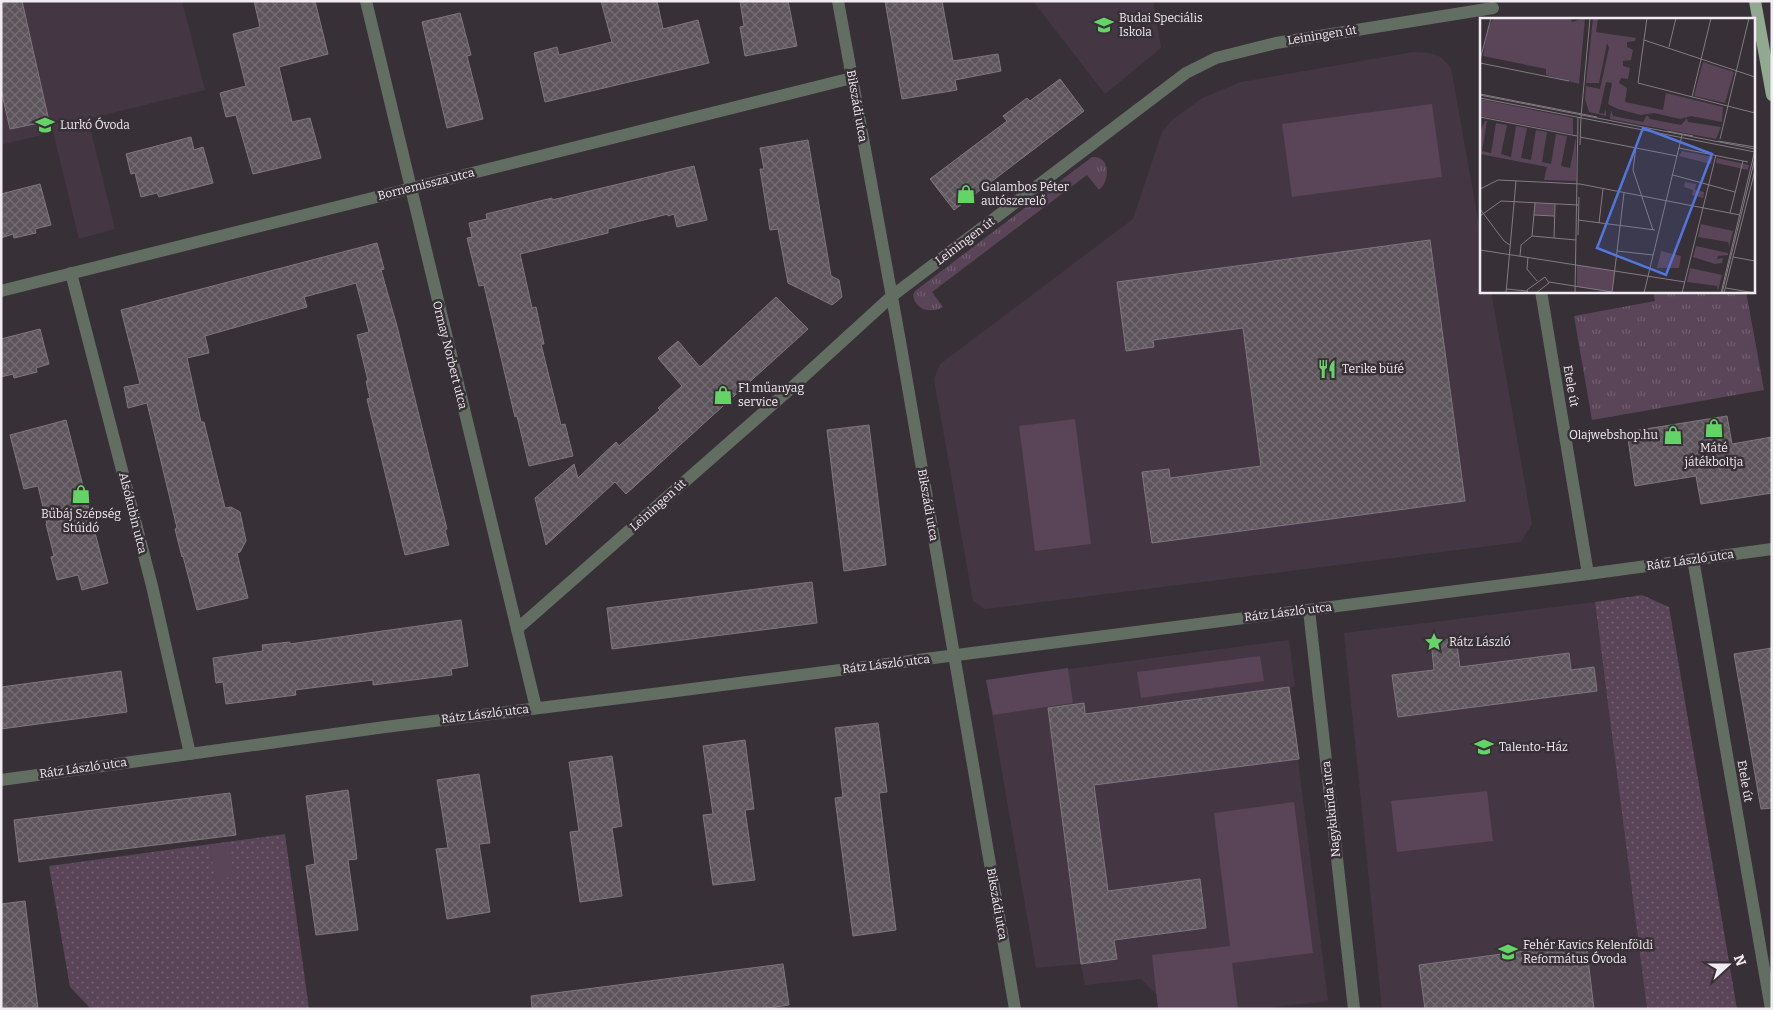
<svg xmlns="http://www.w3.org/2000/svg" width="1773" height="1010" font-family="Bitter,serif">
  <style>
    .built { fill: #443743 }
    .grass { fill: url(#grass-tufts) }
    .park { fill: url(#park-dots) }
    .garden { fill: #594458 }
    .building { fill: url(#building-cross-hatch); stroke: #7f767e }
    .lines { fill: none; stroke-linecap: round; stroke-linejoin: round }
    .minor { stroke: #636e62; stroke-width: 12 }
    .major { stroke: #91a990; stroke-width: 12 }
    .labels { text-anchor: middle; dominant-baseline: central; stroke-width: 5; stroke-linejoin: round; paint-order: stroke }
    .poi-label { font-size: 12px; fill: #f1ecf1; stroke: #383037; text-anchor: start }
    .street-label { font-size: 12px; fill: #f1ecf1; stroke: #383037 }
    .inset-road { fill: none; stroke: #827b81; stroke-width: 1 }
    .view { fill: #5276de; fill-opacity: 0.15; stroke: #5276de; stroke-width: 2.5 }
    .inset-edge { fill: none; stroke: #f1ecf1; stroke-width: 2.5 }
  </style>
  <defs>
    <pattern id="grass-tufts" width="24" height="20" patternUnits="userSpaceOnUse" patternTransform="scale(1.25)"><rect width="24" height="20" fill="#594458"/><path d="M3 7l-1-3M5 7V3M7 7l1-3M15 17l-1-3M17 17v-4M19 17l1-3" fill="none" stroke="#715f70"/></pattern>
    <pattern id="park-dots" width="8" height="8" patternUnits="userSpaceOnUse" patternTransform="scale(1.25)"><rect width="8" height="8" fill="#594458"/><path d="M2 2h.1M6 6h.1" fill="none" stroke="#715f70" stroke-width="1.8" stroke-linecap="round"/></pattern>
    <pattern id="building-cross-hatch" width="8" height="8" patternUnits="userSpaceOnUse" patternTransform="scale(1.25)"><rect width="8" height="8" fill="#5d545c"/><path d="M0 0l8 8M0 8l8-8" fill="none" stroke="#756d74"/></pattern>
  </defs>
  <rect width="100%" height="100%" fill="#383037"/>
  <g class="built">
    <path d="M1 1H182L205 90 88 119 115 229 79 239 53 132 1 145Z"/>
    <path d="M1033 1H1153L1161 48 1105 94Z"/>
    <path d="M1413 52 1429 53 1441 57 1451 68 1482 242V291H1491L1532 524 1521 542 985 609 973 601 934 379 940 364 1133 219 1162 132 1172 120 1202 98 1241 82Z"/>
    <path d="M1595 602 1647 1009H1382L1344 633Z"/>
    <path d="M1289 640 1295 686 1289 688 1328 1001 1273 1007V1009H1158L1157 995 1141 979 1085 985 1081 964 1036 968 986 680Z"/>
  </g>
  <g class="grass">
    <path d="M1092 157C1110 155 1111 180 1099 190L1087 175 932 292 943 307C931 314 915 310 913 295L915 291Z"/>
    <path d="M1653 291H1746L1764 390 1592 420 1574 316 1655 301Z"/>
  </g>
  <g class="park">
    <path d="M1642 595 1669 607 1737 1009H1647L1595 602Z"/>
    <path d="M285 834 309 1009H91L70 987 49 866Z"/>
  </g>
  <g class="garden">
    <path d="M1432 104 1442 177 1292 197 1282 124Z"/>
    <path d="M1075 419 1091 544 1035 551 1019 426Z"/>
    <path d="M1260 656 1264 681 1141 698 1137 672Z"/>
    <path d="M1068 668 1073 703 993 715 986 680Z"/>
    <path d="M1487 791 1493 841 1397 852 1391 801Z"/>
    <path d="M1294 802 1313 953 1232 963 1238 1009H1158L1152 955 1230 946 1214 813Z"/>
    <path d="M230 844 233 877 215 879 210 846Z"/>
  </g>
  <g class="building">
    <path d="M1 1H22L49 121 10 129 1 90Z"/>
    <path d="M254 1H315L328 54 279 67 292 122 310 118 321 158 253 174 236 115 226 117 220 93 246 86 233 34 260 27Z"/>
    <path d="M601 1H657L663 29 698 20 709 63 545 102 534 53 557 47 559 55 612 42Z"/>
    <path d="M740 1H788L797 46 745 56 740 27 744 26Z"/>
    <path d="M885 1H942L953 61 998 54 1001 71 955 80 957 90 902 99Z"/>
    <path d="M460 13 471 55 467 56 483 119 447 128 422 22Z"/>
    <path d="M1060 79 1084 111 954 210 930 179 1007 121 1003 116 1027 98 1030 101Z"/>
    <path d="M191 137 194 150 203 147 213 183 159 197 157 193 141 197 135 173 131 174 126 154Z"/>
    <path d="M808 140 831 276 839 280 842 297 832 305 788 283 778 229 770 230 760 169H764L760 148Z"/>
    <path d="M694 166 707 220 677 227 674 214 668 216V214L608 229V233L520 254 532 308 536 307 544 344H541L561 425 565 424 573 456 529 466 517 416 515 417 484 285 479 286 467 238 472 237 469 223 487 219 486 214 552 198V200Z"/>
    <path d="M40 184 51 225 35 229 36 233 14 238 13 234 1 238V194Z"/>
    <path d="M1430 240 1465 501 1152 543 1142 472 1169 469 1170 478 1261 466 1243 328 1153 340 1154 347 1126 351 1117 282Z"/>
    <path d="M377 243 384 269 381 270 397 326 447 529 445 530 449 545 405 555 367 399 370 398 366 381H368L357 335 369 332 356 283 304 297 307 307 205 336 209 353 187 358 201 422H204L225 508 231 507 240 512 246 541 240 552 237 553 248 598 197 610 183 556 182 557 175 529 177 528 147 403 128 408 124 387 140 384 121 310Z"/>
    <path d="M776 297 808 329 626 494 615 482 546 545 535 498 574 464 578 478 616 442 619 446 660 410 658 408 682 386 658 358 678 341 700 367Z"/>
    <path d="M40 329 49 364 36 368 37 372 14 378 13 374 1 377V339Z"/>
    <path d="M1727 416 1732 444 1772 437V493L1701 504 1696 476 1635 486 1627 432Z"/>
    <path d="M66 420 108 583 82 590 78 575 57 580 51 557 54 556 46 524H47L38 486 24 489 10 435Z"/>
    <path d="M869 425 886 565 844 571 827 430Z"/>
    <path d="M812 582 817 623 612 649 607 608Z"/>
    <path d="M461 620 468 666 451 669 452 675 373 685V680L295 690 296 695 226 704 223 682 216 683 213 658 263 651 262 645 290 642V644Z"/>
    <path d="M1456 638 1460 667 1569 653 1571 670 1594 667 1597 691 1398 717 1392 675 1434 670 1431 641Z"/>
    <path d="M1772 648V808L1761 809 1734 654Z"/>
    <path d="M121 671 127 712 1 729V687Z"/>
    <path d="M1289 687 1299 759 1094 785 1108 891 1200 879 1206 928 1114 940 1117 959 1081 964 1048 708 1084 703 1085 714Z"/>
    <path d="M878 723 887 792 879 793 896 930 853 936 835 798 843 797 835 728Z"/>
    <path d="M745 740 754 809 745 810 755 880 713 885 703 815 713 814 703 746Z"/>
    <path d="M612 756 622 826 612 828 622 896 580 902 570 832 579 831 569 762Z"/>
    <path d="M479 774 490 843 479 844 490 912 447 919 436 849 448 848 437 780Z"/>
    <path d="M348 790 357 859 348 860 358 930 316 935 306 866 315 864 306 796Z"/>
    <path d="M230 793 236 835 19 862 14 820Z"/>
    <path d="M25 901 38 1009H1V904Z"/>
    <path d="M1586 943 1594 1009H1425L1419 965Z"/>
    <path d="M783 964 789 1005 761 1009H532L531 996Z"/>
  </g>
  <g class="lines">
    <g class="minor">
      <path d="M366 1 536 708"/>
      <path d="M838 1 900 341 1015 1009"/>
      <path d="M71 273 152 586 190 754"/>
      <path d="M1 291 852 78"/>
      <path d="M1541 291 1588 574"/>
      <path d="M1693 559 1771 1009"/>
      <path d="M1309 610 1354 1009"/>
      <path d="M517 629 789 390 892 296 1186 73 1216 58 1276 43 1493 8"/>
      <path d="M1 780 385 727 653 694 1588 574 1772 549"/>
    </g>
    <path class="major" d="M1755 1 1772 95"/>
  </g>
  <defs>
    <g id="school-bare" transform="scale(1.5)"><path d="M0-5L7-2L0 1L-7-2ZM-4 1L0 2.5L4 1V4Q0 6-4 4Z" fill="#65d467" stroke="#383037" stroke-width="2.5" paint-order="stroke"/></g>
    <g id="shop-bare" transform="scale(1.5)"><path d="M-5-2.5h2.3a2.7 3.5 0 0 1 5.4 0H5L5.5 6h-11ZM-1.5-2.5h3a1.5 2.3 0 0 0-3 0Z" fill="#65d467" stroke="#383037" stroke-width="2.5" paint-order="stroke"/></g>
    <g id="restaurant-bare" transform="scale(1.5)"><path d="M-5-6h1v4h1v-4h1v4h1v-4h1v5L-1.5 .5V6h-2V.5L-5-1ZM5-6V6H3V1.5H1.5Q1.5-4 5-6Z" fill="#65d467" stroke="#383037" stroke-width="2.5" paint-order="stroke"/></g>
    <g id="sight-bare" transform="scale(1.5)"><path d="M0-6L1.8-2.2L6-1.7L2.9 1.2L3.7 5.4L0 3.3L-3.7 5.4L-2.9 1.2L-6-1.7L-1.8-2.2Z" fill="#65d467" stroke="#383037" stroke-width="2.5" paint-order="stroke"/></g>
  </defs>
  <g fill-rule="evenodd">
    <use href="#school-bare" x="1104" y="25"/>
    <use href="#school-bare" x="45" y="125"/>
    <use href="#shop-bare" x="966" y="194"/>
    <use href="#restaurant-bare" x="1327" y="369"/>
    <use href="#shop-bare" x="723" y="395"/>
    <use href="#shop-bare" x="1714" y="428"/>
    <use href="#shop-bare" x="1673" y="435"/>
    <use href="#shop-bare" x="81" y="494"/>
    <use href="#sight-bare" x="1434" y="642"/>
    <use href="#school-bare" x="1484" y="747"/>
    <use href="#school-bare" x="1508" y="952"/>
  </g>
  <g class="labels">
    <g class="poi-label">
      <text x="1119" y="18">Budai Speciális<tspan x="1119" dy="14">Iskola</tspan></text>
      <text x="60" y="125">Lurkó Óvoda</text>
      <text x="981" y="187">Galambos Péter<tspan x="981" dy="14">autószerelő</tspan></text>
      <text x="1342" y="369">Terike büfé</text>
      <text x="738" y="388">F1 műanyag<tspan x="738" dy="14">service</tspan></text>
      <text x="1658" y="435" text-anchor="end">Olajwebshop.hu</text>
      <text x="1714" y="448" text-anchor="middle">Máté<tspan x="1714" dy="14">játékboltja</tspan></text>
      <text x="81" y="514" text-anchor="middle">Bűbáj Szépség<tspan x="81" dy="14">Stúidó</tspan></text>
      <text x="1449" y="642">Rátz László</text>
      <text x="1499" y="747">Talento-Ház</text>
      <text x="1523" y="945">Fehér Kavics Kelenföldi<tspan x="1523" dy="14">Református Óvoda</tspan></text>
    </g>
    <g class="street-label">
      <text transform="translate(1322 35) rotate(-9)">Leiningen út</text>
      <text transform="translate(857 106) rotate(80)">Bikszádi utca</text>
      <text transform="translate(426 184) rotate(-14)">Bornemissza utca</text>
      <text transform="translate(965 241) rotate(-37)">Leiningen út</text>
      <text transform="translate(450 355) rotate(76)">Ormay Norbert utca</text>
      <text transform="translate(1571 386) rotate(80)">Etele út</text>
      <text transform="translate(658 505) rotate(-42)">Leiningen út</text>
      <text transform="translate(928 505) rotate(80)">Bikszádi utca</text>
      <text transform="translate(133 513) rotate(76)">Alsókubin utca</text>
      <text transform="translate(1690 560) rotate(-8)">Rátz László utca</text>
      <text transform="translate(1288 612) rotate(-7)">Rátz László utca</text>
      <text transform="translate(886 664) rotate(-7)">Rátz László utca</text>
      <text transform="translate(485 714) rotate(-7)">Rátz László utca</text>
      <text transform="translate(83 768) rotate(-8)">Rátz László utca</text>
      <text transform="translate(1745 781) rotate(80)">Etele út</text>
      <text transform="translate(1331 809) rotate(-96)">Nagykikinda utca</text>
      <text transform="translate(997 904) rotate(80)">Bikszádi utca</text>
    </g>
  </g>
  <g transform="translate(1480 18)">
    <rect width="275" height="275" fill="#383037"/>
    <path d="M131 92 133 98 163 104 167 97 170 101 201 107 207 100 208 104 241 109 236 121 130 101ZM5 103H7L2 133 11 135 16 105 27 107 21 136 31 139 36 108 47 110 41 140 51 142 56 112 67 114 62 144 71 146 76 116 87 118 81 148 90 150 96 119V163L64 162 67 149 0 136V114Z" fill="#594458"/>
    <path d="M14 0H91L92 4 105 0 99 66 66 57V51L3 38 8 9ZM113 0H118L116 14 156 20 155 23 147 24V29L153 32 151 42 143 43V48L150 50 148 61 141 60 139 65 147 70 145 84 183 92 186 75 243 89 242 104 211 98 200 101 174 95 161 97 138 91 128 86 132 65 126 64 119 95 124 96 126 91V98L109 94 105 81 106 68 120 71 129 30 127 25 119 65H106ZM0 81 93 100V116L0 98ZM55 124 63 126 60 144 53 143ZM202 133 233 139 231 146 199 138ZM237 140 269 147 268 152 236 145ZM55 185 75 186 74 198 54 197ZM221 206 253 213 249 229 248 224 218 219ZM216 228 248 235V237L238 238 237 241 243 240 242 245 235 246 213 239ZM181 233 201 238 199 250H177ZM97 247 135 253 132 274 97 269ZM210 250 242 257 238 273 237 268 207 264Z" fill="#594458"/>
    <path d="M223 44 254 54 245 85 214 78ZM205 164 216 166 215 172 224 174 223 180 212 177 213 172 204 169Z" fill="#594458"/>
    <path class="inset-road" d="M167 0 158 65 275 95M164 22 275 59M189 29 196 0M0 42 11 0M0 45 89 63M0 76 117 99M0 77 275 131M212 79 231 0M0 80 275 134M0 99 97 118M101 99 110 0M187 113 213 118M100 119 197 138M240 121 269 0M238 123 275 129M100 127 101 99M156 129 153 152 173 212M199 130 268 144M193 157 255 174M0 171 18 162 100 166 260 197M0 191 24 223 30 227M250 195 263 143M54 197 74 198M0 198 21 183 98 187M98 202 175 212M119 205 123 171M98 217 99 179M52 218 55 185M74 220 75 186M0 232 205 264M137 233 173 237M40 238 41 227 52 218 96 222M48 239 47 251 57 263M253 239 275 243M69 264 132 274M246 270 275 275M26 271 47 273M26 275 36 163M48 275 47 272 65 259 69 265 56 275M95 275 98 99M132 275 144 175M164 275 202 117M202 275 236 137M241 275 275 132M242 275 275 140M244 275 275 152"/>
    <path class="view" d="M163 110 232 136 186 257 117 230Z"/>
    <rect width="275" height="275" class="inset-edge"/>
  </g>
  <rect width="1773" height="1010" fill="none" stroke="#f1ecf1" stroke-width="5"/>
  <g transform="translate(1728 965) rotate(69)" stroke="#383037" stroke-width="4" paint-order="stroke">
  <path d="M0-4L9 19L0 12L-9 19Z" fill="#f1ecf1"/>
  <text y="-8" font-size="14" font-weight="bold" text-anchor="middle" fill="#f1ecf1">N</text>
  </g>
</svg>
